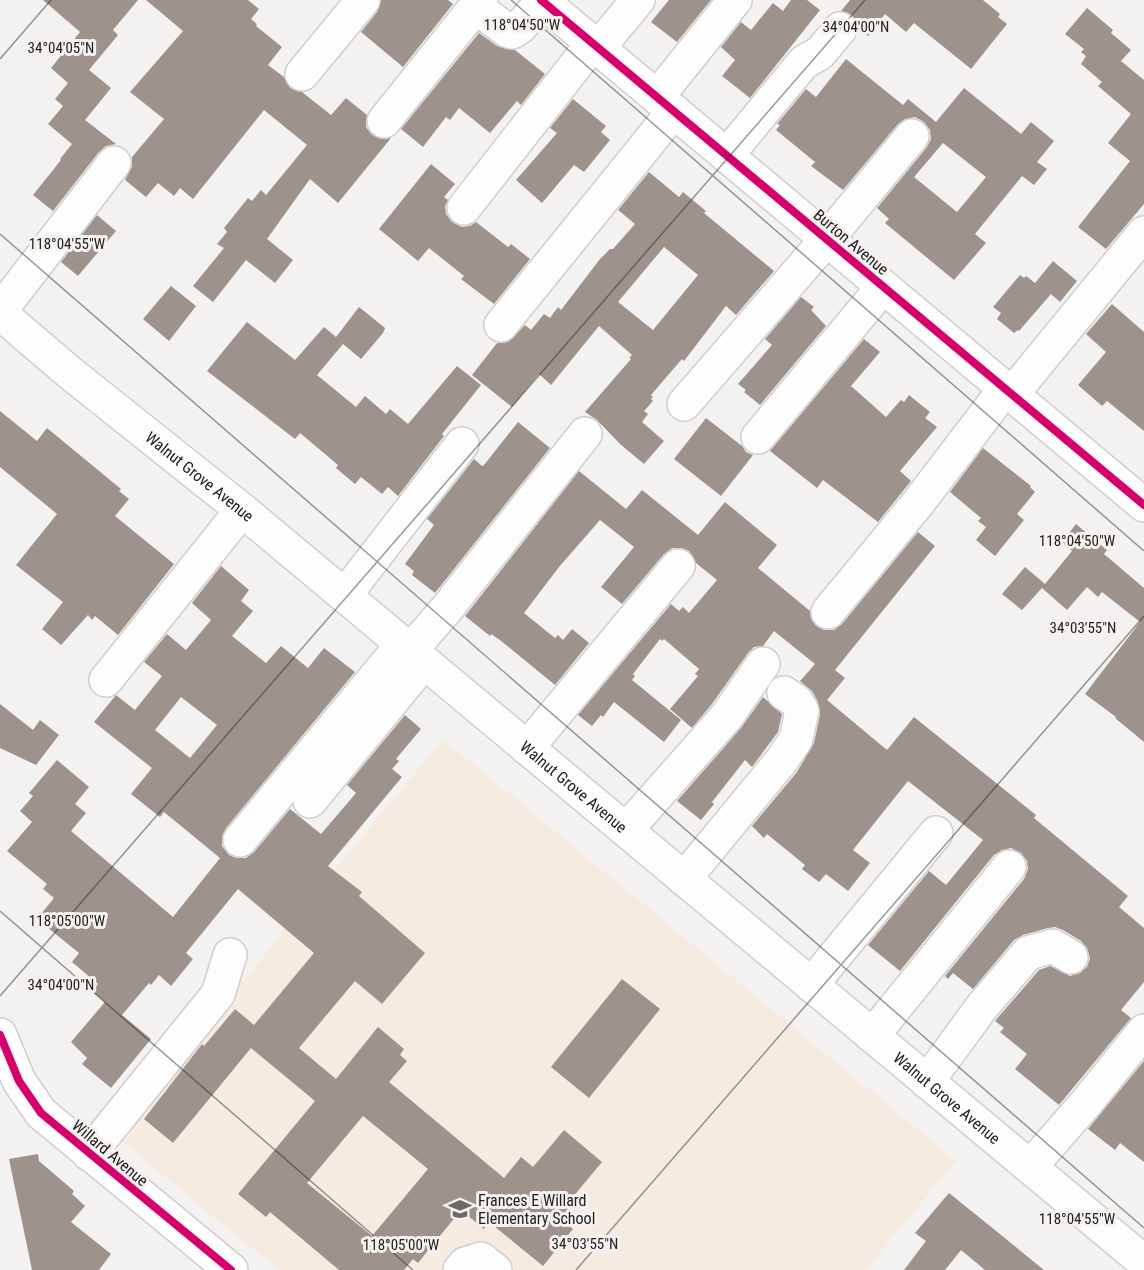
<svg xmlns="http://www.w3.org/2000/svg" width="1144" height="1270" font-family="'Roboto Condensed',sans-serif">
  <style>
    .education { fill: #f5ebe0 }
    .building { fill: #9d938c; fill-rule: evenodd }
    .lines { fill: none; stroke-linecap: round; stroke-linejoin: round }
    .minor-casing { stroke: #cfcecc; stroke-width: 36 }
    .major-casing { stroke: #cfcecc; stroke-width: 36 }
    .minor { stroke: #fdfdfd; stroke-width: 33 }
    .major { stroke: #fdfdfd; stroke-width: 33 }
    .cycleway-casing { stroke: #f5f1ef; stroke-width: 11 }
    .cycleway { stroke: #d6006c; stroke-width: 8 }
    .ticks { fill: none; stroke: #222120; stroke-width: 1.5; stroke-opacity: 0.45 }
    .labels { text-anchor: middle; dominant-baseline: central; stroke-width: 6; stroke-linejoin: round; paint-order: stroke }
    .street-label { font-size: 16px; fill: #222120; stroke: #f5f1ef }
    .poi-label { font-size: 16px; fill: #222120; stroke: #f5f1ef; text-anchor: start }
    .ticks-label { font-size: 15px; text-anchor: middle; fill: #222120; stroke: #f5f1ef; stroke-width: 6; stroke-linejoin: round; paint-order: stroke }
  </style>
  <rect width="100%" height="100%" fill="#f4f2f0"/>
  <path class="education" d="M443 739 956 1161 866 1270H278L115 1136Z"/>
  <g class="building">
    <path d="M43 0H138L113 30 118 35 89 70 111 88 85 120 116 144 106 146 99 152 53 211 33 195 61 160 60 159 72 144 48 124 63 106 55 99 68 83 51 68 80 32Z"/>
    <path d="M146 0H248L259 9 251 19 257 24 256 26 282 47 268 65 284 77 290 88 302 92 331 115 346 98 367 115 366 127 372 135 381 139 391 138 338 203 310 179 267 239 293 260 275 283 246 260 213 302 193 286 224 248 217 244 227 232 224 228 248 198 252 201 261 190 266 195 307 145 264 110 193 199 180 188 174 196 158 183 146 197 125 180 132 166V157L164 119 130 92 183 31Z"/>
    <path d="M381 0H448L453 4 403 67 361 32 377 12Z"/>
    <path d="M669 0H711L677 42 651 22Z"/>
    <path d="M791 0H807L820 10 750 98 722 76 735 60 721 47 741 22 751 30 773 3 783 11Z"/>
    <path d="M850 0H983L1000 14 998 17 1007 24 971 69 914 23 906 32 885 14 868 36 858 27 857 22 852 15 841 11Z"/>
    <path d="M1087 8 1113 30 1111 33 1131 50 1121 61 1144 80V204L1106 249 1078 227 1130 161 1108 143 1131 114 1098 86 1102 82 1081 64 1086 56 1081 52 1084 49 1065 34Z"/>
    <path d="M479 33 497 46 515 50 545 74 521 105 517 101 490 133 459 108 450 120 446 117 423 147 401 129Z"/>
    <path d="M846 59 903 105 908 99 936 122 964 88 1021 134 1031 122 1054 141 1037 162 1047 169 1034 185 1022 176 975 234 986 243 954 280 885 223 889 219 877 208 927 147 931 139 930 130 924 122 915 117 905 119 898 124 843 190 811 166 815 162 776 130 780 125 777 124 806 89 816 97ZM943 143 986 177 957 212 914 177Z"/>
    <path d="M573 99 606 126 601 132 610 140 584 172 574 165 542 203 516 180 557 133 550 128Z"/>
    <path d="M431 164 455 184 444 197 448 200 445 206 446 214 452 222 462 227 470 226 476 222 508 247 511 244 530 259 494 304 461 279 464 276 429 248 418 261 379 229Z"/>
    <path d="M649 172 679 197 683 192 706 211 704 213 774 271 736 315 726 306 684 361 682 359 651 395 653 397 651 399 653 401 644 411 648 414 642 422 664 441 644 464 620 444 597 420 585 412 631 359 629 358 632 355 599 326 551 385 539 374 512 407 472 375 497 343 508 342 525 325 531 330 544 314 550 318 558 307 561 310 600 259 610 249H613L635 224 618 210ZM664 247 698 275 653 330 618 302Z"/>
    <path d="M97 215 116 231 78 276 61 262Z"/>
    <path d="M1053 261 1077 281 1060 302 1051 294 1019 331 1018 330 1014 333 997 319 1001 313 993 307 1020 275 1024 278 1026 276 1035 283Z"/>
    <path d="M171 286 196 306 169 341 143 319Z"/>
    <path d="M801 297 814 307 811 310 826 326 760 405 744 392 746 390 738 384 772 345 765 339Z"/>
    <path d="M1112 304 1144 332V431L1107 401 1102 406 1078 385 1106 352 1086 334Z"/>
    <path d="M359 307 385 328 383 333 361 359 343 344 317 375 356 407 365 396 386 414 390 409 408 424 457 366 481 385 442 434 444 436 398 496 388 487 382 494 361 477 355 484 336 468 338 465 300 433 295 439 207 371 247 322 295 360 324 327 336 337Z"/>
    <path d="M864 339 880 352 851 386 886 417 901 400 904 402 909 395 930 412 925 418 937 427 900 471 911 481 878 522 823 480 817 488 770 451Z"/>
    <path d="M0 411 37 441 47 428 121 489 119 491 129 499 115 516 174 564 118 635 95 616 92 620 88 615 61 645 42 629 63 602 16 565 57 514 0 467Z"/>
    <path d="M706 418 742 446 746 452 753 455 721 496 674 459Z"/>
    <path d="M518 422 550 448 435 593 412 575 414 571 405 564 434 525 427 519 474 459 482 466 484 465Z"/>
    <path d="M983 448 1031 486 1030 487 1035 492 1017 514 1024 520 995 556 976 540 986 527 978 521 981 518 950 492Z"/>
    <path d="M579 471 626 509 642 490 698 535 725 502 777 545 758 568 810 611 811 619 816 626 824 630H834L842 624 918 532 935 546 835 670 845 678 827 700 887 750 914 717 1036 815 1034 818 1128 896 1119 907 1144 928V982L1121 1010 1131 1018 1059 1105 1015 1069 1027 1054 1000 1032 1004 1028 995 1021 1039 970 1050 966 1070 976 1080 973 1087 967 1090 958 1087 948 1081 941 1063 930 1055 927 1048 928 1023 935 1014 940 973 989 953 973 948 979 945 976 1024 879 1028 869 1027 861 1021 853 1011 848 1002 850 994 855 900 971 868 945 929 871 946 885 983 840 908 781 853 850 870 863 848 891 826 874 819 882 802 869 805 865 767 834 764 838 752 826 797 772 814 743 820 715 818 702 812 691 800 681 815 664 774 631 763 646 754 647 748 653 712 704 692 728 670 709 698 676 695 674 699 669 664 639 662 641 660 639 633 674 635 676 632 680 681 720 664 742 614 702 603 717 601 715 592 726 578 715 671 604 679 611 683 607 689 613 717 580 696 563 689 551 682 548H672L664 554 622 604 601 587 634 547 600 520 559 567 524 613 555 638 558 635 563 640 572 629 589 643 555 685 500 640 491 634 490 636 465 616Z"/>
    <path d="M1076 524 1107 550 1104 554 1144 588V742L1115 718 1116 717 1085 694 1140 622 1102 592 1098 597 1087 587 1067 610 1042 588 1022 610 1002 594 1025 567 1045 584 1072 551 1062 542Z"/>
    <path d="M221 566 249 590 241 601 253 611 232 636 266 663 281 646 308 668 324 648 355 672 226 828 222 836V846L229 855 236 858H246L254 852 290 809 321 834 356 793 347 785 405 715 421 729 396 759 399 761 392 769 402 777 328 866 362 892 359 896 425 953 382 1004 355 981 299 1048 336 1079 378 1027 404 1049 400 1055 407 1061 389 1082 504 1178 521 1157 533 1167 564 1130 602 1162 572 1198 575 1201 561 1218 573 1229 543 1266 489 1222 484 1229 461 1210 418 1263 413 1259 404 1270H339L270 1212 266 1217 238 1194 315 1101 251 1048 173 1143 144 1119 202 1044 204 1046 235 1009 254 1025 314 953 238 889 186 953 193 959 171 986 159 975 151 985 149 983 122 1015 151 1039 111 1088 82 1064 87 1058 71 1042 105 1002 92 991 98 984 72 962 79 953 37 919 54 898 43 889 47 884 7 851 32 822 20 811 33 796 29 793 57 760 89 787 75 804 86 813 71 831 173 917 220 858 164 812 160 817 131 794 152 768 94 722 116 695 135 710 162 676 144 662 167 634 186 650 211 620 192 603ZM181 697 217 725 190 758 155 730ZM363 1116 428 1169 372 1236 307 1183Z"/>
    <path d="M763 697 782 714 778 732 752 767 745 760 712 802 714 804 701 820 677 801 741 728Z"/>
    <path d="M0 704 33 730 40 720 59 735 36 765 0 748Z"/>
    <path d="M622 979 660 1009 589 1098 551 1067Z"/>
    <path d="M1144 1061V1162L1120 1143 1115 1150 1088 1129Z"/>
    <path d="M38 1154 39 1161 74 1191 72 1194 85 1206 71 1222 111 1254 99 1270H32L9 1159Z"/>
    <path d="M949 1193 990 1226 1044 1270H985L961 1250 945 1270H904L926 1241 915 1233Z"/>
  </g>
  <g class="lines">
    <g class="minor-casing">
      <g id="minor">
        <path d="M541 0 1144 505"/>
        <path d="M476 7 508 31 512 32 520 27 543 0"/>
        <path d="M598 48 638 0"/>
        <path d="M302 74 363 0"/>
        <path d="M657 97 735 0"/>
        <path d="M384 121 481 0"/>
        <path d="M727 155 804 62 820 53 840 29"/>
        <path d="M464 208 593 43"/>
        <path d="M0 311 114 163"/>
        <path d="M501 325 674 111"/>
        <path d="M1012 394 1144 233"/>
        <path d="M684 404 827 239 912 136"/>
        <path d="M758 437 883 287"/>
        <path d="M345 595 462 444"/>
        <path d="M455 598 585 434"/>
        <path d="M828 612 918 503 1005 389"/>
        <path d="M411 650 450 605"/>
        <path d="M106 680 242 510"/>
        <path d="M527 748 678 566"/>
        <path d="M310 801 424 662"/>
        <path d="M626 830 727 716 763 664"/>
        <path d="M240 840 403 644"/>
        <path d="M684 879 782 760 796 739 802 711 796 701 784 693"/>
        <path d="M811 985 936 833"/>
        <path d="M0 1035 19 1081 41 1113 231 1270"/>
        <path d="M872 1036 1009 867"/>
        <path d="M927 1082 981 1008 1028 953 1053 946 1071 957"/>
        <path d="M89 1154 218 994 230 955"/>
        <path d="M1030 1167 1086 1103 1144 1031"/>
        <path d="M460 1270 465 1264 481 1259 495 1270"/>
      </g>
    </g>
    <g class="major-casing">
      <g id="major">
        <path id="s1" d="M0 313 69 372 242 510 1144 1262"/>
      </g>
    </g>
    <use href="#minor" class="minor"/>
    <use href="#major" class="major"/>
    <g class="cycleway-casing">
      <g id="cycleway">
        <path d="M541 0 1144 505"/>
        <path d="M0 1035 19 1081 41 1113 231 1270"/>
      </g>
    </g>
    <use href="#cycleway" class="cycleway"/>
  </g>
  <path class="ticks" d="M511 0 1144 551M0 59 51 0M0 234 1144 1228M0 911 413 1270M0 996 865 0M576 1270 1144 616"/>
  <defs>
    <g id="school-bare" transform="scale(1.8)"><path d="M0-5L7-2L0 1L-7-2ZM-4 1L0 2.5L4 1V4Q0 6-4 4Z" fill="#6c6a69" stroke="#f5f1ef" stroke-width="2.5" paint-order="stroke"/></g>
  </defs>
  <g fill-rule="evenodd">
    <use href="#school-bare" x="460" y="1209"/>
  </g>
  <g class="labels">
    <g class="street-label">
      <text transform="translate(851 242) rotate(40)">Burton Avenue</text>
      <text stroke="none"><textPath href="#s1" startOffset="258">Walnut Grove Avenue</textPath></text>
      <text stroke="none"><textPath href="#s1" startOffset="744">Walnut Grove Avenue</textPath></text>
      <text stroke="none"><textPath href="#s1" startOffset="1230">Walnut Grove Avenue</textPath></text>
      <text transform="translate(110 1153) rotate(40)">Willard Avenue</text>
    </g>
    <g class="poi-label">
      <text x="478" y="1200">Frances E Willard<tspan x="478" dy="18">Elementary School</tspan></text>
    </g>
  </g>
  <g class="ticks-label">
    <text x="522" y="30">118°04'50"W</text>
    <text x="856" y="32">34°04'00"N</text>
    <text x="61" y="53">34°04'05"N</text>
    <text x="67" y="249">118°04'55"W</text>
    <text x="1077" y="546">118°04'50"W</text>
    <text x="1083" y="633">34°03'55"N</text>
    <text x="67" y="926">118°05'00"W</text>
    <text x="61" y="990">34°04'00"N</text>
    <text x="1077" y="1224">118°04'55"W</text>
    <text x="585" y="1249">34°03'55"N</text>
    <text x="401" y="1250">118°05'00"W</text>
  </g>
</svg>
